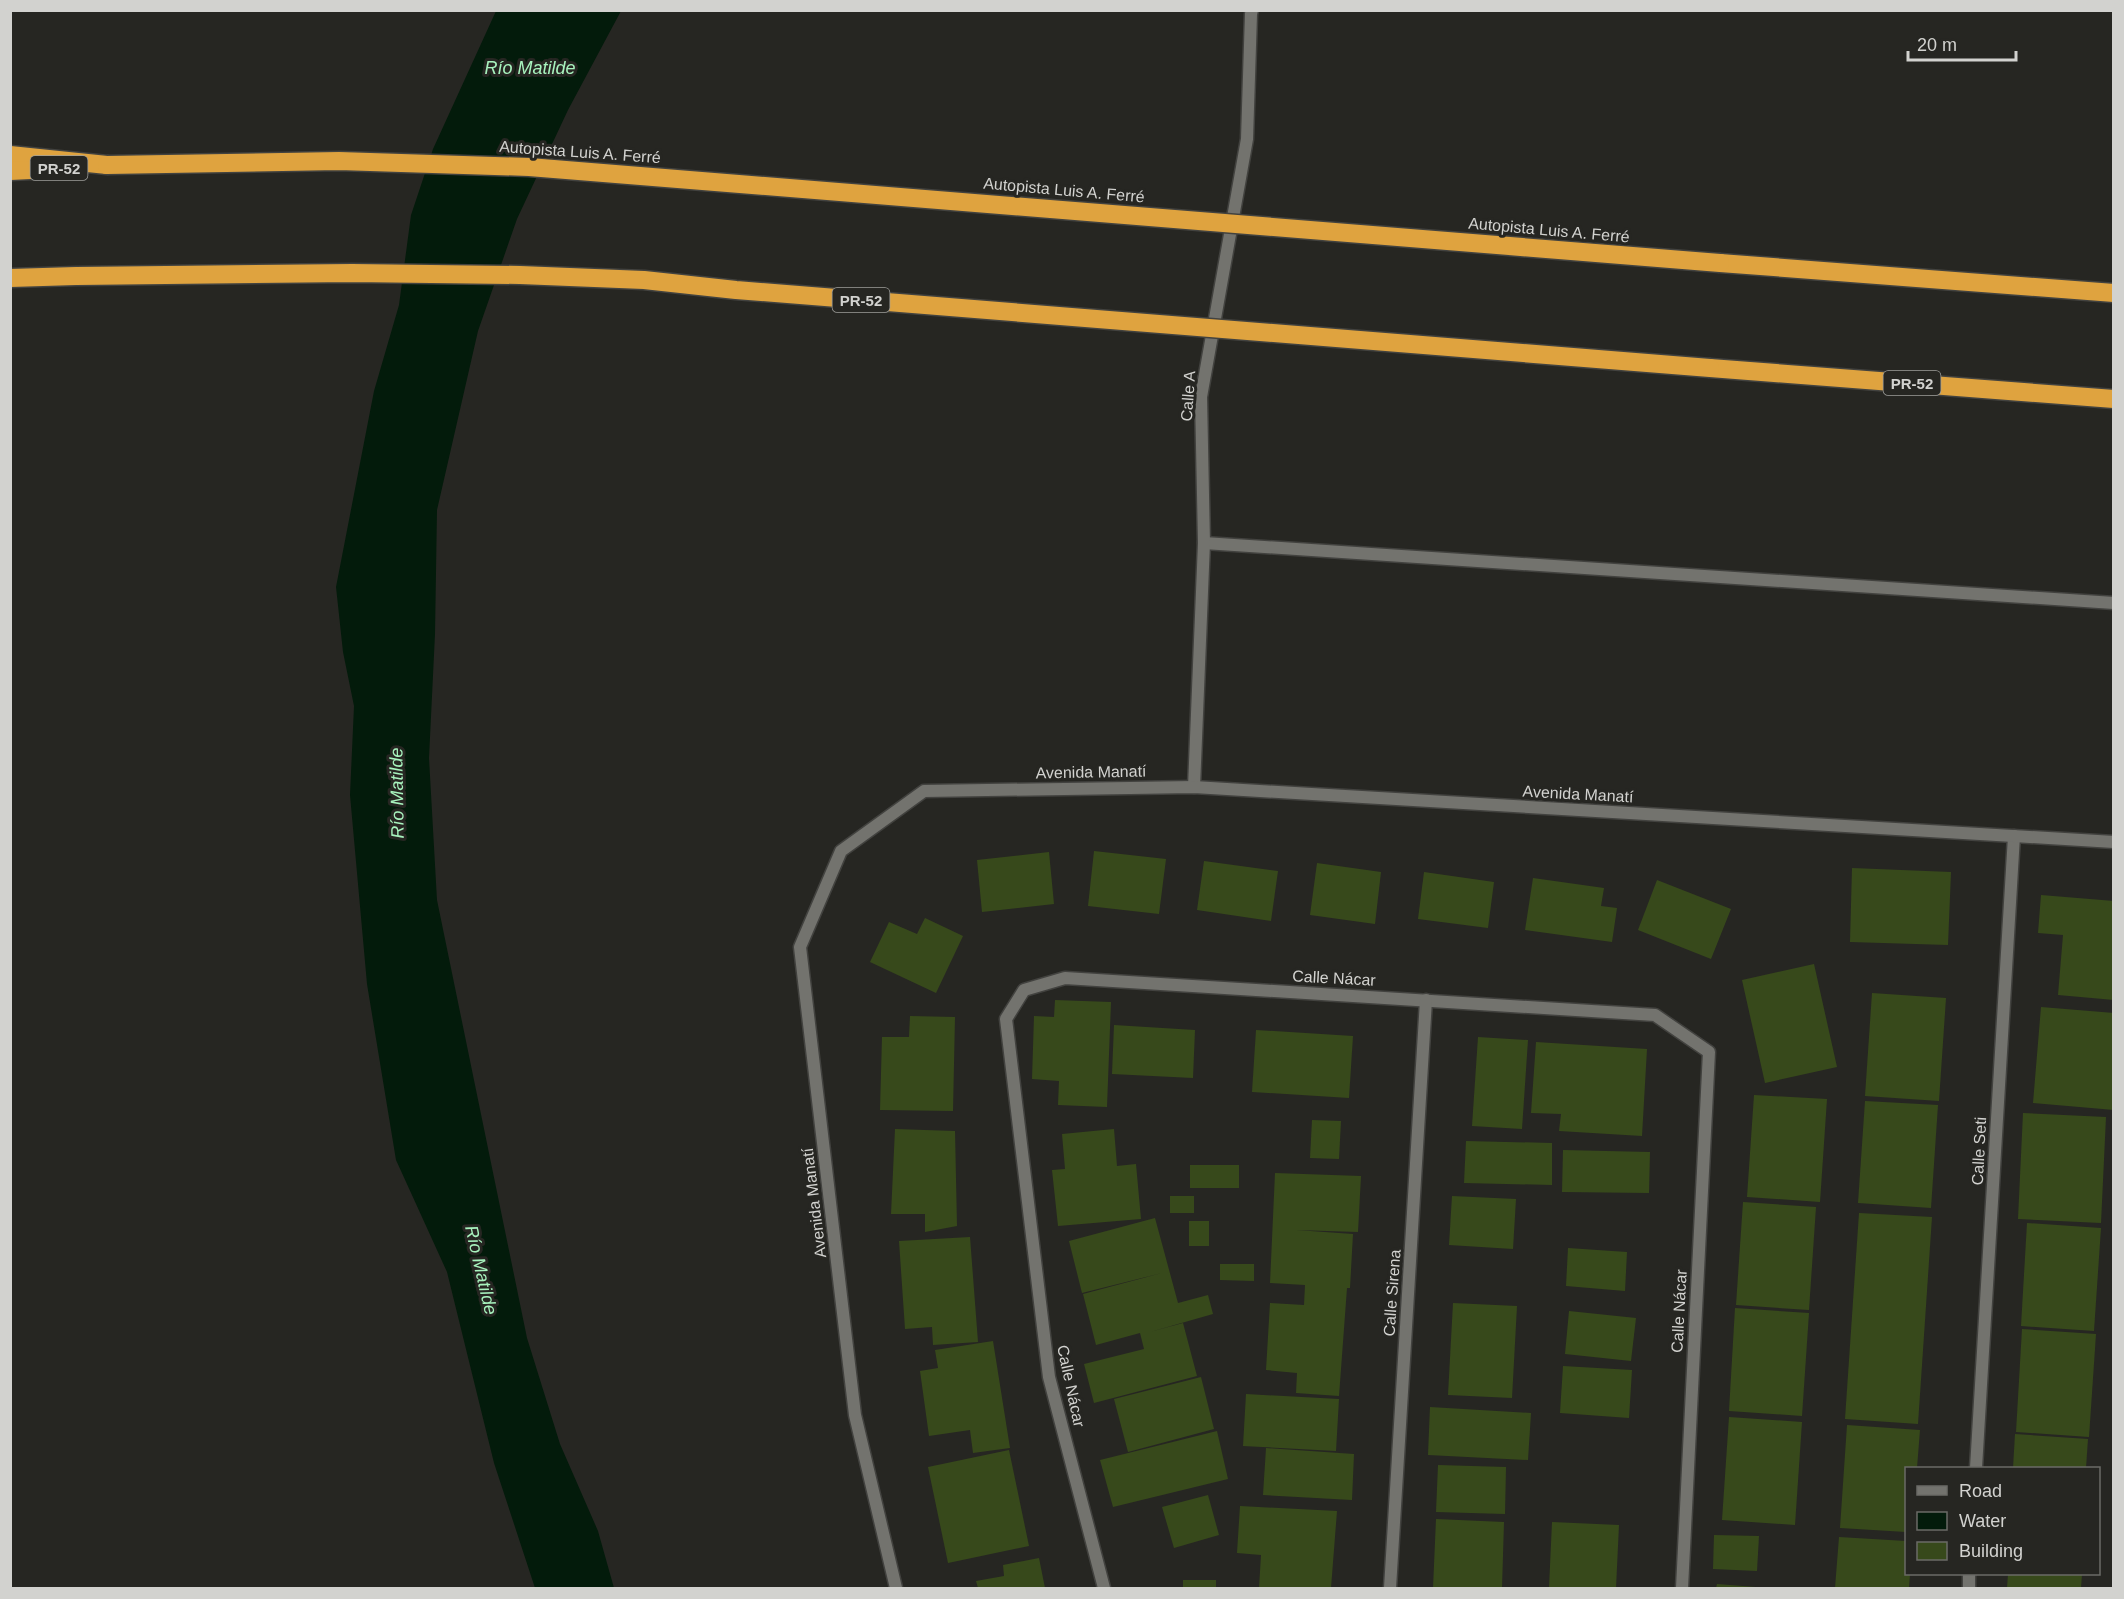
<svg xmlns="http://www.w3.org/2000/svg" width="2124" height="1599" font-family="Helvetica,sans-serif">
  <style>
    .water { fill: #031b0b }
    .building { fill: #37491b }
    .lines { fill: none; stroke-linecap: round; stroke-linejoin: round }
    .street-casing { stroke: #42423f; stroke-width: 15 }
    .highway-casing { stroke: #42423f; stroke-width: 21 }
    .street { stroke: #73736e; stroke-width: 12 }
    .highway { stroke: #dfa33f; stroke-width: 18 }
    .highway-bridge-casing { stroke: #42423f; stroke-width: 21; stroke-linecap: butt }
    .highway-bridge { stroke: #dfa33f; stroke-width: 18 }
    .labels { text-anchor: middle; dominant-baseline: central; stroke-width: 6; stroke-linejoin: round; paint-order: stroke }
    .shield { fill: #262622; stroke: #9e9e9b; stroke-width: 1.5 }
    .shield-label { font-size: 15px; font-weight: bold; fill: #d2d2cf }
    .street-label { font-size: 16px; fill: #d2d2cf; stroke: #262622 }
    .water-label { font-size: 18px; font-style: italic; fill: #a8f3be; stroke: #262622 }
  </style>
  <rect width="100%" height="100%" fill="#262622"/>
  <path class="water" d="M496 11H621L568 110 517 219 478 331 437 510 435 634 429 758 437 900 527 1338 560 1444 598 1531 614 1588H535L494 1463 447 1272 396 1160 367 984 350 795 354 706 343 652 336 587 374 391 399 305 411 215 433 149Z"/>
  <g class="building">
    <path d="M1094 851 1166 859 1159 914 1088 906Z"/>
    <path d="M1049 852 1054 904 982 912 977 860Z"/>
    <path d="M1204 861 1278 871 1271 921 1197 910Z"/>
    <path d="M1317 863 1381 872 1375 924 1310 915Z"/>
    <path d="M1852 868 1951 872 1948 945 1850 942Z"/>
    <path d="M1424 872 1494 882 1488 928 1418 919Z"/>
    <path d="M1533 878 1604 888 1601 906 1617 908 1612 942 1525 930Z"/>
    <path d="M1657 880 1731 909 1711 959 1638 930Z"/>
    <path d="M2041 895 2114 901V1000L2058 995 2063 935 2038 933Z"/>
    <path d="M925 918 963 936 936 993 870 962 889 922 917 934Z"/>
    <path d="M1814 964 1837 1067 1765 1083 1742 980Z"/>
    <path d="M1872 993 1946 998 1939 1101 1865 1096Z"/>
    <path d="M1055 1000 1111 1002 1107 1107 1058 1105 1059 1081 1032 1079 1034 1016 1054 1017Z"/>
    <path d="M2041 1007 2114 1013V1110L2033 1103Z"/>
    <path d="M910 1016 955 1017 953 1111 880 1110 882 1037H909Z"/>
    <path d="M1114 1025 1195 1030 1193 1078 1112 1074Z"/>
    <path d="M1256 1030 1353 1036 1349 1098 1252 1092Z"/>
    <path d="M1478 1037 1528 1040 1522 1129 1472 1126Z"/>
    <path d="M1536 1042 1647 1049 1642 1136 1559 1131 1561 1114 1531 1113Z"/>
    <path d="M1754 1095 1827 1099 1820 1202 1747 1197Z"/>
    <path d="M1865 1101 1938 1105 1931 1208 1858 1203Z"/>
    <path d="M2023 1113 2106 1117 2101 1223 2018 1219Z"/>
    <path d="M1312 1120 1341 1121 1339 1159 1310 1158Z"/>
    <path d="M895 1129 955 1131 957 1226 925 1232V1214H891Z"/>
    <path d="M1114 1129 1117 1166 1136 1164 1141 1219 1058 1226 1052 1170 1065 1169 1062 1134Z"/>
    <path d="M1466 1141 1552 1143V1185L1464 1183Z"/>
    <path d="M1563 1150 1650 1152 1649 1193 1562 1192Z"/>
    <rect x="1190" y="1165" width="49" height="23"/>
    <path d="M1275 1173 1361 1176 1358 1232 1296 1230 1353 1234 1350 1288H1347L1339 1396 1296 1393 1297 1373 1266 1370 1270 1303 1304 1305 1305 1285 1270 1283Z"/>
    <rect x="1170" y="1196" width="24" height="17"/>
    <path d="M1452 1196 1516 1199 1513 1249 1449 1245Z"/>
    <path d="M1743 1202 1816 1207 1809 1310 1736 1305Z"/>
    <path d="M1859 1213 1932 1217 1918 1424 1845 1419Z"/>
    <path d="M1155 1218 1178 1303 1208 1295 1213 1314 1150 1332 1183 1323 1197 1376 1094 1403 1084 1364 1144 1349 1140 1333 1096 1345 1083 1294 1162 1273 1082 1293 1069 1241Z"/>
    <rect x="1189" y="1221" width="20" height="25"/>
    <path d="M2027 1223 2101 1228 2094 1331 2021 1326Z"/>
    <path d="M970 1237 978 1342 933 1345 932 1327 905 1329 899 1241Z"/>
    <path d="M1568 1248 1627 1252 1625 1291 1566 1286Z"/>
    <path d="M1220 1264H1254V1281L1220 1280Z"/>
    <path d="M1453 1303 1517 1306 1512 1398 1448 1395Z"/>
    <path d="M1735 1308 1809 1313 1802 1416 1729 1411Z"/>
    <path d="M1569 1311 1636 1318 1631 1361 1565 1354Z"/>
    <path d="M2022 1329 2096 1334 2089 1437 2016 1432Z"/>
    <path d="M993 1341 1010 1448 973 1453 970 1430 929 1436 920 1371 938 1368 935 1350Z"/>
    <path d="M1563 1366 1632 1370 1629 1418 1560 1413Z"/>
    <path d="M1201 1377 1214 1429 1128 1452 1114 1399Z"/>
    <path d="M1246 1394 1339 1399 1336 1451 1243 1446Z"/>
    <path d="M1430 1407 1531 1413 1528 1460 1428 1455Z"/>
    <path d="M1729 1417 1802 1422 1795 1525 1722 1520Z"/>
    <path d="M1847 1425 1920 1430 1917 1468H1906V1532L1840 1528Z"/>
    <path d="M1217 1431 1228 1479 1113 1507 1100 1460Z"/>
    <path d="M2015 1434 2088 1439 2086 1468H2013Z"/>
    <path d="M1266 1448 1354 1454 1352 1500 1263 1495Z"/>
    <path d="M1009 1450 1029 1546 948 1563 928 1467Z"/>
    <path d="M1438 1465 1506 1467 1505 1514 1436 1512Z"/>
    <path d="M1208 1495 1219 1535 1174 1548 1162 1507Z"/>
    <path d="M1240 1506 1337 1511 1331 1588H1259L1261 1555 1237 1553Z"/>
    <path d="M1436 1519 1504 1522 1502 1588H1433Z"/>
    <path d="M1552 1522 1619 1525 1616 1588H1549Z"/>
    <path d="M1714 1535 1759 1536 1757 1571 1713 1569Z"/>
    <path d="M1839 1537 1906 1541V1574H1910L1909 1588H1835Z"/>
    <path d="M1039 1558 1045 1588H978L976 1581 1004 1576 1003 1565Z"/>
    <path d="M2008 1574H2082L2081 1588H2007Z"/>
    <rect x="1183" y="1580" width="33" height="8"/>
    <path d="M1717 1584 1756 1587V1588H1716Z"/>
  </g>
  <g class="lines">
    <g class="street-casing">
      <g id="street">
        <path d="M1204 543 2114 603"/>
        <path d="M1194 787 1204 543 1201 397 1247 139 1251 14 1252 10"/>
        <path d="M1976 1468 2014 836"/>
        <path d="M896 1588 855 1415 800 947 841 851 924 791 1194 787 2114 842"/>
        <path d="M1104 1588 1049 1377 1006 1019 1024 990 1065 978 1655 1015 1709 1052 1682 1588"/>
        <path d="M1390 1588 1426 1000"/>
        <path d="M1969 1588V1574"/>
      </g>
    </g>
    <g class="highway-casing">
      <g id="highway">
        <path d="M10 155 107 165"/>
        <path d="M10 171 51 169"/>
        <path d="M1720 263 2114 293"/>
        <path d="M1710 368 2114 399"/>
      </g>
    </g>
    <use href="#street" class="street"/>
    <use href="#highway" class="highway"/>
    <g class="highway-bridge-casing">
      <g id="highway-bridge">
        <path d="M107 165 339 161 529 167 1720 263"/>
        <path d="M10 278 76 276 352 273 520 275 644 280 736 290 1710 368"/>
      </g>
    </g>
    <use href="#highway-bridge" class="highway-bridge"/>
  </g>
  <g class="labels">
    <g class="shield">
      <rect x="30.5" y="156" width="57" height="24" rx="4.5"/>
      <rect x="832.5" y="288" width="57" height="24" rx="4.5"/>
      <rect x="1883.5" y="371" width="57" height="24" rx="4.5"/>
    </g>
    <g class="shield-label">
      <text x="59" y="168">PR-52</text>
      <text x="861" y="300">PR-52</text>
      <text x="1912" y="383">PR-52</text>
    </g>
    <g class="street-label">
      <text transform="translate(580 152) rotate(4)">Autopista Luis A. Ferré</text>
      <text transform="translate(1064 190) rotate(5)">Autopista Luis A. Ferré</text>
      <text transform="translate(1549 230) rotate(5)">Autopista Luis A. Ferré</text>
      <text transform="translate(1188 396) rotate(-86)">Calle A</text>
      <text transform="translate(1091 772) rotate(-1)">Avenida Manatí</text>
      <text transform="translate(1578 794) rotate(3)">Avenida Manatí</text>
      <text transform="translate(1334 978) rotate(3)">Calle Nácar</text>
      <text transform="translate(1979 1151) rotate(-87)">Calle Seti</text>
      <text transform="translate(814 1203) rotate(-97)">Avenida Manatí</text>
      <text transform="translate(1392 1293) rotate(-86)">Calle Sirena</text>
      <text transform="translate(1679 1311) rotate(-87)">Calle Nácar</text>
      <text transform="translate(1071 1386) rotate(78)">Calle Nácar</text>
    </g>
    <g class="water-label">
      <text x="530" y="68">Río Matilde</text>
      <text transform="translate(397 793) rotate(-91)">Río Matilde</text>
      <text transform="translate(481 1270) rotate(77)">Río Matilde</text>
    </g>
  </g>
  <rect width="2124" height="1599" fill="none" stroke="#d2d2cf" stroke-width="24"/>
  <rect x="1905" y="1467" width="195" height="108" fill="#262622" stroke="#6b6b67" stroke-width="1.5"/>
  <rect x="1917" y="1486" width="30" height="9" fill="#73736e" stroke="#6b6b67" stroke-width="1.5"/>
  <text x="1959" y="1497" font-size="18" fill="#d2d2cf">Road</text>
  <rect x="1917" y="1512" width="30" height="18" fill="#031b0b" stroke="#6b6b67" stroke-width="1.5"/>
  <text x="1959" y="1527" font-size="18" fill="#d2d2cf">Water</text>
  <rect x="1917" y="1542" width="30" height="18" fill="#37491b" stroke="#6b6b67" stroke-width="1.5"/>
  <text x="1959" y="1557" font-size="18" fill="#d2d2cf">Building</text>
  <path d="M1908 51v9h108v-9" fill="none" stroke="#d2d2cf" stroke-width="3"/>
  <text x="1917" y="51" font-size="18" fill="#d2d2cf" stroke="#262622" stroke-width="4.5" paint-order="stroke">20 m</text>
</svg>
